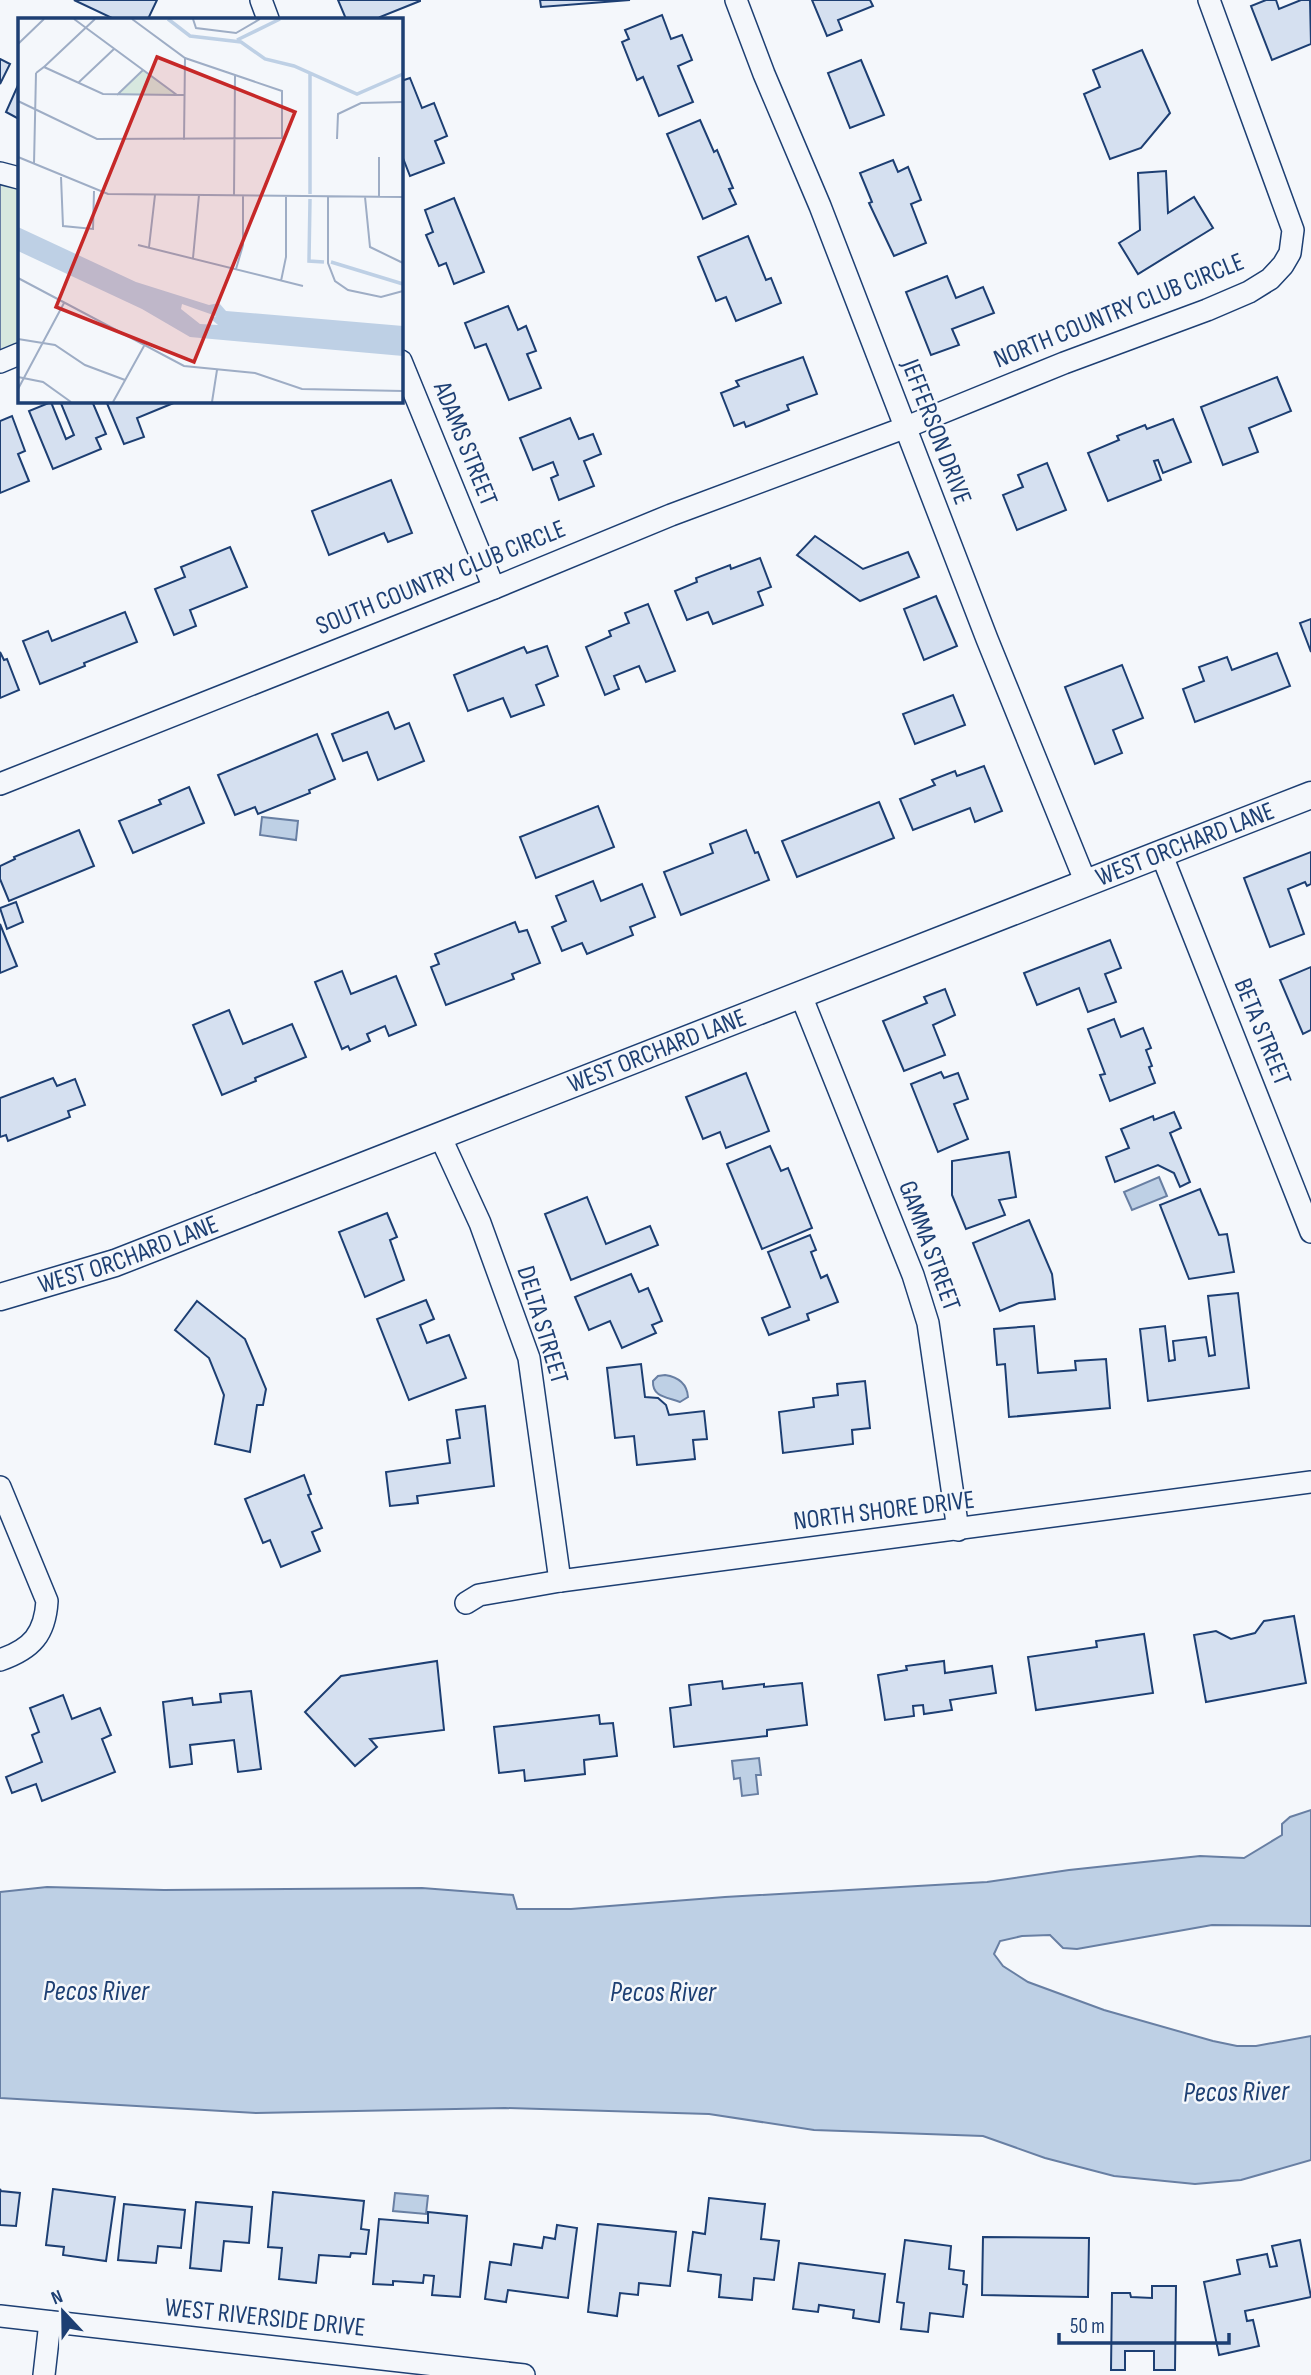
<svg xmlns="http://www.w3.org/2000/svg" width="1311" height="2375" font-family="'Sofia Sans Condensed',sans-serif">
  <style>
    .green { fill: #d7e8df; stroke: #687fa3; stroke-width: 2 }
    .water { fill: #bed0e5; stroke: #687fa3; stroke-width: 2 }
    .building { fill: #d5e0f0; stroke: #1d3f73; stroke-width: 2 }
    .lines { fill: none; stroke-linecap: round; stroke-linejoin: round }
    .minor-casing { stroke: #1d3f73; stroke-width: 24 }
    .tertiary-casing { stroke: #1d3f73; stroke-width: 29 }
    .minor { stroke: #f4f7fb; stroke-width: 21 }
    .tertiary { stroke: #f4f7fb; stroke-width: 26 }
    .labels { text-anchor: middle; dominant-baseline: central; stroke-width: 5; stroke-linejoin: round; paint-order: stroke }
    .street-label { font-size: 26px; fill: #1d3f73; stroke: #f4f7fb }
    .water-label { font-size: 28px; font-style: italic; fill: #1d3f73; stroke: #f4f7fb }
    .inset-river { fill: none; stroke: #bed0e5; stroke-width: 3.5 }
    .inset-road { fill: none; stroke: #9eadc5; stroke-width: 2 }
    .view { fill: #c62828; fill-opacity: 0.15; stroke: #c62828; stroke-width: 3.5 }
    .inset-edge { fill: none; stroke: #1d3f73; stroke-width: 3.5 }
  </style>
  <rect width="100%" height="100%" fill="#f4f7fb"/>
  <path class="green" d="M0 173 19 178V354L0 362Z"/>
  <g class="water">
    <path d="M262 817 298 821 296 840 260 835Z"/>
    <path d="M1159 1177 1167 1196 1132 1210 1124 1192Z"/>
    <path d="M665 1375C678 1377 687 1383 688 1397L680 1402C667 1397 652 1397 653 1381L658 1376Z"/>
    <path d="M759 1758 761 1775H756L758 1794 742 1796 740 1778 734 1779 732 1761Z"/>
    <path d="M1311 1810V1926L1212 1925 1077 1949 1063 1948 1050 1935 1022 1936 1000 1941 994 1954 1003 1966 1028 1982 1104 2010 1213 2041 1237 2046H1256L1311 2036V2160L1241 2180 1195 2184 1114 2176 1045 2158 983 2136 814 2130 709 2114 505 2108 256 2113 0 2098V1892L47 1887 164 1890 422 1888 513 1895 517 1909H571L725 1897 987 1882 1069 1870 1200 1856 1244 1858 1282 1835V1824L1290 1817Z"/>
    <path d="M395 2193 428 2196 426 2214 393 2211Z"/>
  </g>
  <g class="building">
    <path d="M74 0H157L148 19H114Z"/>
    <path d="M338 0H420V1L380 17 381 19H346Z"/>
    <path d="M540 0H630L541 7Z"/>
    <path d="M812 0H870L873 6 838 20 842 30 827 36Z"/>
    <path d="M1266 0H1276L1279 9 1301 0H1310L1311 44 1272 60 1251 6Z"/>
    <path d="M662 15 671 39 682 35 692 60 678 66 693 102 659 116 643 77 637 80 622 42 629 39 625 30Z"/>
    <path d="M1142 50 1170 113 1141 148 1110 159 1084 94 1100 87 1093 70Z"/>
    <path d="M0 59 10 64 0 84Z"/>
    <path d="M861 60 884 115 850 128 828 73Z"/>
    <path d="M410 78 422 108 434 103 447 136 435 141 444 163 410 176 401 153V81Z"/>
    <path d="M19 83V119L6 112Z"/>
    <path d="M700 120 714 152 717 150 733 188 729 189 736 204 703 219 667 134Z"/>
    <path d="M893 160 898 172 908 167 921 200 911 204 926 243 894 256 869 203 872 202 860 173Z"/>
    <path d="M1166 171 1168 213 1194 197 1213 228 1138 274 1119 243 1140 230 1138 173Z"/>
    <path d="M454 198 484 272 454 284 446 263 439 266 426 235 433 232 425 210Z"/>
    <path d="M748 236 766 280 771 278 781 303 736 321 726 297 716 301 698 257Z"/>
    <path d="M947 276 956 298 983 287 994 313 952 329 959 345 931 355 906 292Z"/>
    <path d="M508 306 518 330 526 326 536 351 527 354 541 388 509 400 486 344 475 348 465 323Z"/>
    <path d="M803 357 817 394 787 405 789 410 746 427 744 422 734 426 721 393 739 386 736 381Z"/>
    <path d="M1277 377 1291 411 1249 428 1258 452 1223 465 1201 407Z"/>
    <path d="M60 401H92L106 434 96 438 101 449 53 469 29 411 51 402 66 439 74 435Z"/>
    <path d="M106 401H176V402L137 418 144 437 124 444Z"/>
    <path d="M12 416 25 451 18 454 29 481 0 493V421Z"/>
    <path d="M570 418 579 439 593 434 601 454 584 461 594 486 559 500 551 478 558 475 553 462 533 470 520 438Z"/>
    <path d="M1173 419 1191 462 1163 473 1158 460 1154 461 1161 480 1108 501 1088 453 1119 440 1117 436 1145 425 1147 429Z"/>
    <path d="M1047 463 1066 510 1017 530 1003 495 1023 487 1018 475Z"/>
    <path d="M391 480 412 533 388 542 384 533 329 555 312 511Z"/>
    <path d="M815 536 863 569 908 552 919 577 860 601 797 555Z"/>
    <path d="M230 547 247 587 190 610 196 626 174 635 155 589 185 577 181 567Z"/>
    <path d="M760 558 771 587 758 592 763 605 713 624 708 612 687 620 675 591 697 582 696 578 730 565 731 569Z"/>
    <path d="M936 596 957 646 924 660 904 609Z"/>
    <path d="M648 604 675 671 646 682 639 666 614 676 619 689 605 695 586 647 611 636 609 631 629 623 625 613Z"/>
    <path d="M125 612 137 642 84 663 85 666 40 684 23 641 48 631 52 641Z"/>
    <path d="M1311 619V652L1300 623Z"/>
    <path d="M547 646 558 676 536 685 544 705 511 717 503 698 468 711 454 675 524 647 527 653Z"/>
    <path d="M0 652 4 660 7 659 19 690 0 698Z"/>
    <path d="M1277 653 1290 686 1195 722 1183 689 1204 681 1199 667 1227 657 1232 670Z"/>
    <path d="M1122 665 1143 718 1113 730 1122 753 1095 764 1065 687Z"/>
    <path d="M953 695 965 725 915 744 903 714Z"/>
    <path d="M388 712 395 729 409 723 424 761 378 780 367 752 343 761 332 734Z"/>
    <path d="M317 734 335 779 309 790 310 793 258 814 255 807 235 815 218 775Z"/>
    <path d="M984 766 1002 811 975 822 970 808 913 830 900 799 935 785 932 780 955 771 957 776Z"/>
    <path d="M189 787 204 823 133 853 119 821 161 804 159 800Z"/>
    <path d="M879 802 894 838 797 877 782 841Z"/>
    <path d="M598 806 614 847 536 878 520 837Z"/>
    <path d="M79 830 94 866 9 901 0 879V866L15 859 14 857Z"/>
    <path d="M746 830 755 853 758 852 769 880 681 915 664 872 713 853 710 844Z"/>
    <path d="M1311 852V884L1307 886 1305 882 1288 889 1304 934 1270 947 1244 878Z"/>
    <path d="M593 881 601 901 642 884 655 917 630 927 633 935 587 954 582 943 562 951 552 927 566 921 556 896Z"/>
    <path d="M16 902 23 922 7 929 0 908Z"/>
    <path d="M515 922 519 932 527 930 540 963 512 974 514 979 446 1005 431 967 439 964 435 954Z"/>
    <path d="M0 924 17 966 0 973Z"/>
    <path d="M1110 940 1121 968 1105 974 1116 1002 1088 1012 1079 988 1037 1005 1024 973Z"/>
    <path d="M1311 967V1030L1303 1034 1280 980Z"/>
    <path d="M342 971 351 994 396 976 416 1025 389 1036 385 1026 367 1034 370 1041 350 1050 348 1046 342 1049 315 982Z"/>
    <path d="M945 989 955 1015 933 1025 945 1055 904 1071 883 1021 927 1003 924 997Z"/>
    <path d="M229 1010 243 1044 292 1024 306 1057 255 1078 256 1081 222 1095 193 1025Z"/>
    <path d="M1114 1019 1121 1037 1143 1028 1151 1048 1146 1050 1152 1066 1149 1067 1155 1083 1110 1101 1100 1075 1105 1074 1088 1029Z"/>
    <path d="M941 1072 944 1078 958 1073 968 1099 954 1104 968 1139 938 1152 911 1084Z"/>
    <path d="M746 1073 769 1131 726 1148 720 1132 703 1139 686 1097Z"/>
    <path d="M53 1078 57 1086 75 1079 85 1105 68 1111 70 1117 8 1141 6 1135 0 1137V1098Z"/>
    <path d="M1174 1112 1181 1128 1170 1133 1190 1182 1180 1187 1174 1173 1158 1165 1115 1182 1106 1157 1129 1148 1121 1129 1153 1116 1154 1120Z"/>
    <path d="M770 1146 781 1171 788 1168 812 1228 762 1249 727 1164Z"/>
    <path d="M1009 1152 1016 1197 999 1200 1005 1215 966 1229 952 1195V1161Z"/>
    <path d="M1200 1189 1219 1235 1227 1234 1234 1272 1189 1279 1160 1205Z"/>
    <path d="M587 1197 606 1244 650 1226 658 1245 571 1280 545 1214Z"/>
    <path d="M387 1213 397 1237 390 1240 404 1280 365 1297 339 1232Z"/>
    <path d="M1029 1220 1052 1274 1055 1299 1019 1303 1000 1311 973 1243Z"/>
    <path d="M810 1235 816 1250 811 1252 821 1278 827 1275 838 1302 807 1314 809 1320 769 1335 762 1318 790 1307 768 1252Z"/>
    <path d="M631 1274 639 1292 648 1288 662 1321 652 1325 656 1333 622 1348 610 1321 589 1330 575 1297Z"/>
    <path d="M1238 1293 1249 1388 1148 1401 1140 1329 1165 1326 1169 1361 1175 1360 1173 1341 1206 1337 1209 1356 1215 1355 1208 1296Z"/>
    <path d="M426 1300 434 1319 420 1325 427 1343 449 1335 466 1378 409 1400 377 1319Z"/>
    <path d="M197 1301 245 1339 266 1389 263 1405H257L250 1452 215 1444 224 1395 209 1358 175 1330Z"/>
    <path d="M1034 1326 1038 1373 1076 1370 1075 1361 1106 1359 1110 1408 1009 1417 1005 1364 997 1365 994 1329Z"/>
    <path d="M641 1364 645 1397 658 1398 666 1405 669 1415 704 1411 707 1439 693 1440 695 1459 637 1465 634 1436 615 1438 607 1368Z"/>
    <path d="M865 1381 870 1428 852 1430 853 1444 783 1453 779 1412 814 1407 813 1398 838 1395 837 1384Z"/>
    <path d="M485 1406 494 1486 417 1496 418 1503 390 1506 386 1472 450 1463 447 1440 460 1438 456 1410Z"/>
    <path d="M304 1475 311 1494 308 1495 322 1528 312 1532 320 1551 281 1567 270 1540 263 1543 245 1499Z"/>
    <path d="M1294 1616 1306 1683 1206 1702 1194 1635 1216 1631 1231 1639 1255 1633 1264 1621Z"/>
    <path d="M1144 1634 1153 1693 1036 1710 1028 1657 1097 1647 1096 1641Z"/>
    <path d="M437 1661 444 1730 370 1739 377 1747 355 1766 305 1712 341 1676Z"/>
    <path d="M944 1661 945 1673 992 1666 996 1693 950 1700 952 1710 924 1714 923 1705 913 1706 914 1716 885 1720 878 1675 907 1670 906 1666Z"/>
    <path d="M722 1681 723 1689 764 1684V1687L802 1683 807 1725 767 1730V1736L674 1747 670 1708 691 1705 689 1685Z"/>
    <path d="M251 1691 261 1769 238 1772 234 1740 190 1745 192 1764 170 1767 163 1702 192 1698 193 1705 221 1702 220 1694Z"/>
    <path d="M63 1695 72 1719 100 1708 111 1735 102 1739 115 1772 42 1801 36 1784 12 1793 6 1777 42 1762 32 1735 39 1732 30 1708Z"/>
    <path d="M599 1715 600 1724 613 1723 617 1756 584 1760 585 1774 525 1781 524 1770 499 1773 494 1727Z"/>
    <path d="M0 2189 1 2191 20 2193 16 2226 0 2225Z"/>
    <path d="M53 2189 115 2197 106 2261 63 2255 64 2247 46 2245Z"/>
    <path d="M273 2192 364 2201 361 2229 369 2230 366 2254 351 2253 350 2257 319 2255 316 2283 279 2279 282 2248 268 2247Z"/>
    <path d="M709 2198 765 2204 761 2239 779 2241 774 2280 754 2278 752 2300 719 2297 721 2275 688 2271 693 2232 705 2234Z"/>
    <path d="M196 2202 252 2207 249 2243 224 2241 221 2271 190 2268Z"/>
    <path d="M124 2204 185 2210 181 2248 158 2246 156 2263 118 2260Z"/>
    <path d="M428 2212 467 2216 460 2297 432 2295 434 2276 424 2275 423 2283 393 2281V2285L373 2284 379 2219 428 2223Z"/>
    <path d="M598 2224 676 2232 670 2286 639 2283 638 2295 620 2293 617 2316 588 2312Z"/>
    <path d="M557 2225 577 2228 568 2298 508 2290 506 2302 485 2299 490 2262 511 2265 514 2244 542 2248 544 2237 555 2239Z"/>
    <path d="M983 2237 1089 2238 1088 2297 982 2295Z"/>
    <path d="M905 2240 951 2246 949 2269 964 2271 963 2284 967 2285 963 2317 930 2313 928 2332 901 2329 904 2303 897 2302Z"/>
    <path d="M1300 2240 1311 2297 1245 2311 1247 2321 1253 2320 1259 2346 1219 2355 1204 2282 1240 2274 1237 2260 1267 2254 1270 2267 1277 2266 1272 2246Z"/>
    <path d="M799 2263 885 2274 879 2322 853 2318 854 2310 819 2305 818 2312 793 2309Z"/>
    <path d="M1152 2286H1176L1175 2370H1154V2351H1125V2370H1111L1112 2293H1130L1131 2297 1152 2298Z"/>
  </g>
  <g class="lines">
    <g class="minor-casing">
      <g id="minor">
        <path d="M261 0 268 19"/>
        <path d="M736 0 764 74 820 206 987 639 1086 883"/>
        <path d="M0 173 19 178"/>
        <path d="M401 361 494 588"/>
        <path d="M0 362 19 354"/>
        <path d="M0 784 494 588 671 515 904 428 1064 363 1207 310 1249 292 1270 279 1283 265 1290 253 1293 230 1209 0"/>
        <path d="M1161 853 1311 1232"/>
        <path d="M800 993 913 1275 928 1323 958 1530"/>
        <path d="M440 1136 480 1223 529 1358 560 1581"/>
        <path d="M0 1487 47 1601C45 1634 32 1649 0 1660"/>
        <path d="M466 1603 479 1595 560 1581 1311 1482"/>
        <path d="M0 2316 524 2375"/>
        <path d="M44 2375 50 2322"/>
      </g>
    </g>
    <g class="tertiary-casing">
      <g id="tertiary">
        <path id="s1" d="M0 1297 115 1263 1311 795"/>
      </g>
    </g>
    <use href="#minor" class="minor"/>
    <use href="#tertiary" class="tertiary"/>
  </g>
  <g class="labels">
    <g class="street-label">
      <text transform="translate(1119 311) rotate(-22)">NORTH COUNTRY CLUB CIRCLE</text>
      <text transform="translate(936 432) rotate(69)">JEFFERSON DRIVE</text>
      <text transform="translate(465 444) rotate(68)">ADAMS STREET</text>
      <text transform="translate(441 578) rotate(-22)">SOUTH COUNTRY CLUB CIRCLE</text>
      <text stroke="none"><textPath href="#s1" startOffset="1269">WEST ORCHARD LANE</textPath></text>
      <text transform="translate(1262 1032) rotate(68)">BETA STREET</text>
      <text stroke="none"><textPath href="#s1" startOffset="702">WEST ORCHARD LANE</textPath></text>
      <text transform="translate(929 1246) rotate(70)">GAMMA STREET</text>
      <text stroke="none"><textPath href="#s1" startOffset="135">WEST ORCHARD LANE</textPath></text>
      <text transform="translate(542 1325) rotate(73)">DELTA STREET</text>
      <text transform="translate(884 1511) rotate(-7)">NORTH SHORE DRIVE</text>
      <text transform="translate(265 2318) rotate(6)">WEST RIVERSIDE DRIVE</text>
    </g>
    <g class="water-label">
      <text x="96" y="1991">Pecos River</text>
      <text x="663" y="1992">Pecos River</text>
      <text transform="translate(1236 2092) rotate(-1)">Pecos River</text>
    </g>
  </g>
  <g transform="translate(18 18)">
    <rect width="385" height="385" fill="#f4f7fb"/>
    <path d="M125 52 159 77H99Z" fill="#d7e8df"/>
    <path d="M0 209 118 264 191 287 201 285 208 293 385 308V338L172 319 124 291 0 233ZM164 286 198 298 193 301 200 307 182 306 163 291Z" fill="#bed0e5" fill-rule="evenodd"/>
    <path class="inset-river" d="M150 1 172 18 223 24 247 41 276 48 339 76 385 56M219 22 262 1M292 176V56M292 181 291 243 306 244M313 244 385 266"/>
    <path class="inset-road" d="M56 1 159 77H166M175 1 178 10 218 15 242 1M0 26 26 1M26 49 77 1M18 55 26 49 85 76 159 77M60 65 96 31M99 77 125 52M0 83 79 121 264 120V73L167 40 114 1M319 121 320 96 343 85 385 84M166 122 167 40M0 139 90 176 385 179M16 146 18 55M43 159 45 208 75 211 76 173M216 178 217 58M310 179V245L317 263 330 272 363 279 385 273M347 179 352 229 385 245M361 179V139M120 227 285 268M131 229 137 177M175 240 181 177M218 251 225 227V178M0 260 166 348 237 355 284 371 385 373M263 263 268 239V178M0 321 37 327 67 347 107 362M0 359 25 364 53 384M0 371 46 285M95 384 126 328M194 384 199 352"/>
    <path class="view" d="M139 39 277 94 176 344 38 289Z"/>
    <rect width="385" height="385" class="inset-edge"/>
  </g>
  <g transform="translate(63 2312) rotate(338)" stroke="#f4f7fb" stroke-width="5" paint-order="stroke">
  <path d="M0-5L12 26L0 18L-12 26Z" fill="#1d3f73"/>
  <text y="-10" font-size="19" font-weight="bold" text-anchor="middle" fill="#1d3f73">N</text>
  </g>
  <path d="M1059 2333v10h170v-10" fill="none" stroke="#1d3f73" stroke-width="3.5"/>
  <text x="1070" y="2333" font-size="21" fill="#1d3f73" stroke="#f4f7fb" stroke-width="5" paint-order="stroke">50 m</text>
</svg>
